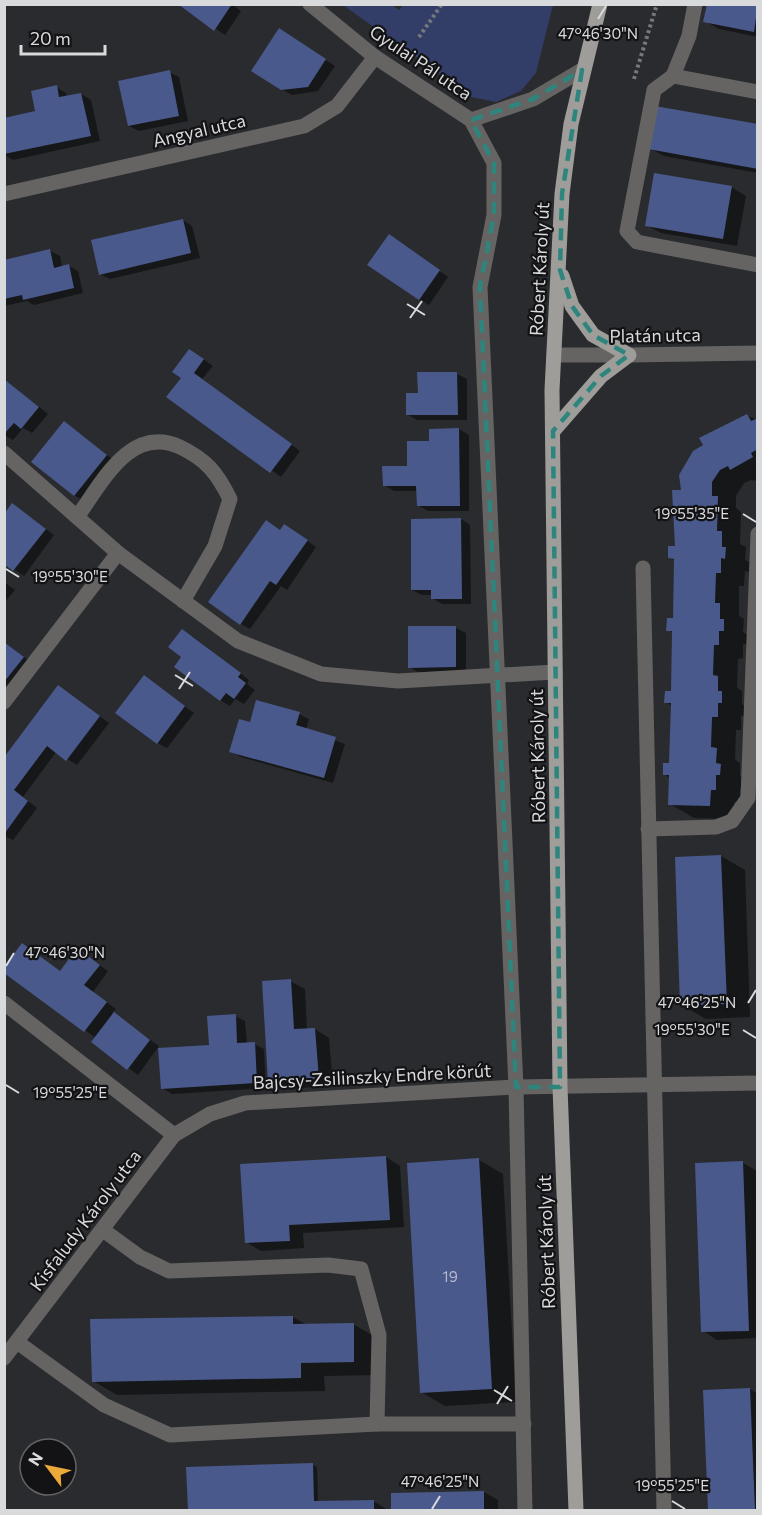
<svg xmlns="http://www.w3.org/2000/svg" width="762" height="1515" font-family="Commissioner,sans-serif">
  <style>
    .green { fill: #323e68 }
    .shadow { fill: #0007 }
    .building { fill: #49598c }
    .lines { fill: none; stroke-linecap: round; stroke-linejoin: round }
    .path { stroke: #77787b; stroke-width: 4; stroke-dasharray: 3 3; stroke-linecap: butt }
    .service { stroke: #656463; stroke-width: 15 }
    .minor { stroke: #656463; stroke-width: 15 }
    .tertiary { stroke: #656463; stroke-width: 15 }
    .primary { stroke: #9f9d9a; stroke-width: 15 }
    .marked { fill: none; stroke: #2d857e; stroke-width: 4.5; stroke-dasharray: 12 8; stroke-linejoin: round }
    .ticks { fill: none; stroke: #d9dadc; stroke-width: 2 }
    .labels { text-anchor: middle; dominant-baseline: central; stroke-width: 4.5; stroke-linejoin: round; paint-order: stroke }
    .number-label { font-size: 15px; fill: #b5bac8 }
    .street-label { font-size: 18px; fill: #d9dadc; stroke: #131315 }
    .ticks-label { font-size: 15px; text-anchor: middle; fill: #d9dadc; stroke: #131315; stroke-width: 4.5; stroke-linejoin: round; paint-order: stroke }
  </style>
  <rect width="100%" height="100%" fill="#2a2b2e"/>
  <path class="green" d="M404 4H553V5L536 73 521 91 496 102 471 97 343 5H392L399 10Z"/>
  <g class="shadow">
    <path d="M179 4H236L234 6 241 11 225 35Z"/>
    <path d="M758 4V37L719 29 705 21Z"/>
    <path d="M289 36 335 66 318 91 292 95 281 89Z"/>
    <path d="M169 72 179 77 188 121 139 131 129 126Z"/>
    <path d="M56 87 66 93 67 97 81 94 91 100 100 141 13 160 4 155V119L37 112Z"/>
    <path d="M758 126V173L664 156 649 148Z"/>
    <path d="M731 187 746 196 737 246 661 233 646 225Z"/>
    <path d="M183 220 192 226 200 258 110 279 100 274Z"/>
    <path d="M399 242 448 277 429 305 419 299Z"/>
    <path d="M50 251 60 256 62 267 69 266 78 271 83 293 34 305 27 301 4 306V261Z"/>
    <path d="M199 356 213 366 202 379 300 451 281 477 169 397Z"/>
    <path d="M457 374 467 379V420H417L408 415 419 394Z"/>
    <path d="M4 379 48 414 32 433 23 428 13 440 4 435Z"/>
    <path d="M747 416 758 420V481L751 480 744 483 736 496V508L741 512 740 544 746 547 745 560 749 562V572L745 571 744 586H739V616L744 619 743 632 747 635V644H743V658L738 659 737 688 742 691V704L746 707V716H741V730H736L735 760 740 763V776L744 779V788H740V803L734 802V819L694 818 670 804V778L664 774 671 765 672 706 666 702 672 692 674 633 668 630 674 620 676 561 670 558 676 548 683 491Z"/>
    <path d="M64 422 115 461 84 501 74 495Z"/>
    <path d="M459 429 469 435V511H428L418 505V491H394L384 485 409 467 430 442Z"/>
    <path d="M13 505 54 535 24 576 4 563Z"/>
    <path d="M461 519 470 525 471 604H442L432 598V595H422L412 590Z"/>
    <path d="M281 531H294L316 547 287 590 281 586 250 629 241 624Z"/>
    <path d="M4 582 15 590 4 603Z"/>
    <path d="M456 628 466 633V672L419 673 410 667Z"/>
    <path d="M192 636 249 680 247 684 255 690 244 704 235 699 230 706 220 700Z"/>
    <path d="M4 642 32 663 4 693Z"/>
    <path d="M144 677 194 713 167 748 157 743Z"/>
    <path d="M58 687 109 723 77 765 56 752 23 797 37 808 13 840 4 836V758Z"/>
    <path d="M299 714 309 719 306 730 345 744 333 783 241 757 231 751 251 724Z"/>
    <path d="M721 856 745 870 750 1017 706 1019 682 1005Z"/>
    <path d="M78 950 108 971 93 992 116 1009 112 1013 159 1046 138 1075 93 1042 96 1038 4 971 61 972Z"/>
    <path d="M290 981 305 989 307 1030 315 1029 329 1038 333 1086 284 1089 270 1081Z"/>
    <path d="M235 1016 245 1021 247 1044H254L264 1049 266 1088 172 1094 162 1088 210 1046Z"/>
    <path d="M386 1157 400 1166 404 1227 303 1233 304 1248 261 1251 246 1242Z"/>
    <path d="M479 1160 503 1174 516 1402 445 1406 421 1392 409 1164Z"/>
    <path d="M743 1163 757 1171 758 1338 717 1340 703 1331Z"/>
    <path d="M293 1317 307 1325 353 1324 377 1338 378 1375 324 1376 325 1391 117 1395 93 1381Z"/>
    <path d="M750 1389 758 1394V1510H710L704 1391Z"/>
    <path d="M312 1465 317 1467 318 1503 373 1501 388 1510H189L188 1468Z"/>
    <path d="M484 1492 498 1500V1510H393V1494Z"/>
  </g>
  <g class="building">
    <path d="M178 4H232L214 31Z"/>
    <path d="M707 4H758L754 32 703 22Z"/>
    <path d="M279 28 326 59 308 87 281 90 251 71Z"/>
    <path d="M170 70 179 116 128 126 118 81Z"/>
    <path d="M57 85 59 97 81 93 91 136 4 154V118L35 111 31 91Z"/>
    <path d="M655 106 758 124V169L648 149Z"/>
    <path d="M654 173 732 186 723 239 645 226Z"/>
    <path d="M183 219 191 253 99 275 91 240Z"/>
    <path d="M389 234 440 270 419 300 367 265Z"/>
    <path d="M50 249 54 268 69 264 74 288 23 300 22 295 4 299V260Z"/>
    <path d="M189 349 204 359 194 373 292 444 270 473 166 397 181 378 172 372Z"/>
    <path d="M417 372H457L458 415H406V393H418Z"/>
    <path d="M4 379 39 407 21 429 14 423 4 434Z"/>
    <path d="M747 414 751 421 758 418V449L751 453 753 457 730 470 728 466 720 470 712 482V496H718L717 531H722V547H726L725 559 721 558V573H716L715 603H720V619H724V631H719V645H714L713 675 718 676V691H722V703H718V717H712L711 747 717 748 716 763 721 764 720 775H716V790H711L710 806 668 805 669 775H663V763H669L671 703H664L665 691H671L672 631H666L667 618H673L674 559 668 558V546H675L672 490H681L679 475 693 451 703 445 699 438Z"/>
    <path d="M64 421 107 455 74 496 31 462Z"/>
    <path d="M459 428 460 506H417L416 486H383L382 466H407V441H429V429Z"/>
    <path d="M12 503 46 529 13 571 4 564V514Z"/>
    <path d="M461 518 462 599H431V590H411V519Z"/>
    <path d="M266 520 280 530 284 524 308 540 276 585 270 581 240 625 208 602Z"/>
    <path d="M408 626H456V667L408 668Z"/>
    <path d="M182 629 241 673 238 677 246 683 234 699 226 693 220 701 174 667 181 657 168 647Z"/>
    <path d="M4 642 24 657 4 682Z"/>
    <path d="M144 675 185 706 157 744 115 713Z"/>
    <path d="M58 685 100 716 66 761 47 746 14 790 28 801 5 833V756Z"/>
    <path d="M256 700 300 712 296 725 336 737 324 778 229 752 239 719 250 722Z"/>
    <path d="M721 855 727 1004 680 1006 675 857Z"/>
    <path d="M22 943 60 971 77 948 100 965 84 985 107 1002 84 1032 4 973V967Z"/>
    <path d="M291 979 294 1029 315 1028 319 1079 268 1082 262 981Z"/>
    <path d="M114 1012 150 1040 127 1070 91 1042Z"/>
    <path d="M236 1014 237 1043 255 1042 257 1083 161 1089 158 1048 209 1045 207 1016Z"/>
    <path d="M386 1156 390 1220 289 1225 290 1241 245 1243 240 1164Z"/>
    <path d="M479 1158 492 1389 420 1393 407 1163Z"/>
    <path d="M743 1161 749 1331 701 1332 695 1163Z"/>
    <path d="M293 1316V1324L354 1323V1362L301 1363V1378L92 1382 90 1319Z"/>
    <path d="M750 1388 755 1510H708L703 1390Z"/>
    <path d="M313 1463 314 1501 374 1500V1510H188L186 1467Z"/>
    <path d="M484 1491V1510H391V1493Z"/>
  </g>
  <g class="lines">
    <g class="path">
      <path d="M419 37 442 4"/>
      <path d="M634 79 657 4"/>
    </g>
    <g class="service">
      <path d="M673 76 689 36 695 4"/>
      <path d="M758 92 673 76 654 90 627 231 637 242 758 265"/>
      <path d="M643 568 664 1510"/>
      <path d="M648 829 716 827 732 821 748 798 758 534"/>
      <path d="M516 1087 525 1510"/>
      <path d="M103 1230 140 1257 169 1271 328 1265 361 1269 379 1335 377 1424"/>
      <path d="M17 1342 104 1405 170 1435 377 1424H524"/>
    </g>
    <g class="minor">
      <path d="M310 4 375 57 471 120 494 163V215L480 287 516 1087"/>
      <path d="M471 120 533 99 582 70"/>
      <path d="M4 194 304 126 337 106 375 57"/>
      <path d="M554 355H629"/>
      <path d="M4 453 118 553 238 641 321 674 398 681 555 672"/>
      <path d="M77 517C102 483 130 424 180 447 207 460 217 473 230 499L215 546 183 601"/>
      <path d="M4 702 118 553"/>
      <path d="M4 1003 174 1135 210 1114 245 1103 516 1087 758 1083"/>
      <path d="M4 1358 174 1135"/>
    </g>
    <path class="tertiary" d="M629 355 758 353"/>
    <g class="primary">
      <path d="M553 431 601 376 629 355 593 335 572 306 562 276"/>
      <path d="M576 1510 560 1087 552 390 562 194 571 124 600 4"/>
    </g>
  </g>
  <path class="marked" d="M582 70 562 194 560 270 572 306 593 335 629 355 601 376 553 431 560 1087H516L480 287 494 215V163L471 120 533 99Z"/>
  <path class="ticks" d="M598 19 606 6M407 304 425 315M410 318 422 301M743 514 756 522M6 569 19 577M175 675 193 686M179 689 190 672M6 966 14 953M748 1003 756 990M743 1030 756 1038M6 1085 19 1093M494 1390 512 1401M497 1404 508 1386M672 1501 685 1509M432 1509 440 1496"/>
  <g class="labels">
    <g class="number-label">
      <text x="450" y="1276">19</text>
    </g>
    <g class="street-label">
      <text transform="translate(421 62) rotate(34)">Gyulai Pál utca</text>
      <text transform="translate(199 130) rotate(-13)">Angyal utca</text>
      <text transform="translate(539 269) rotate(-87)">Róbert Károly út</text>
      <text transform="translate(655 335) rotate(-1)">Platán utca</text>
      <text transform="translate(537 756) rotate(-91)">Róbert Károly út</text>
      <text transform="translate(372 1076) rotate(-3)">Bajcsy-Zsilinszky Endre körút</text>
      <text transform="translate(85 1220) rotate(-53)">Kisfaludy Károly utca</text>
      <text transform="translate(546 1242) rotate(-92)">Róbert Károly út</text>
    </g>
  </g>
  <g class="ticks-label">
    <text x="598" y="39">47°46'30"N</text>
    <text x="692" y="519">19°55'35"E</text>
    <text x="70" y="582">19°55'30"E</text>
    <text x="65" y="958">47°46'30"N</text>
    <text x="697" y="1008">47°46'25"N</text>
    <text x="692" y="1035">19°55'30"E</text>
    <text x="70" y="1098">19°55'25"E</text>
    <text x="440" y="1487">47°46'25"N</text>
    <text x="672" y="1491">19°55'25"E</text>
  </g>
  <rect width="762" height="1515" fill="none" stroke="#d9dadc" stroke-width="12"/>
  <g transform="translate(48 1467) rotate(302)"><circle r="28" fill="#131315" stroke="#626365" stroke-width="1.5"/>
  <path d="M0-4.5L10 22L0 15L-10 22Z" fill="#eba939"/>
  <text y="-9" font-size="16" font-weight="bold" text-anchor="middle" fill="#d9dadc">N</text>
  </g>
  <path d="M21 45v9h84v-9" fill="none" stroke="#d9dadc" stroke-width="3"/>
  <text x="30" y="45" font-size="18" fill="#d9dadc" stroke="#131315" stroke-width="4.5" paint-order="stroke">20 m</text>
</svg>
